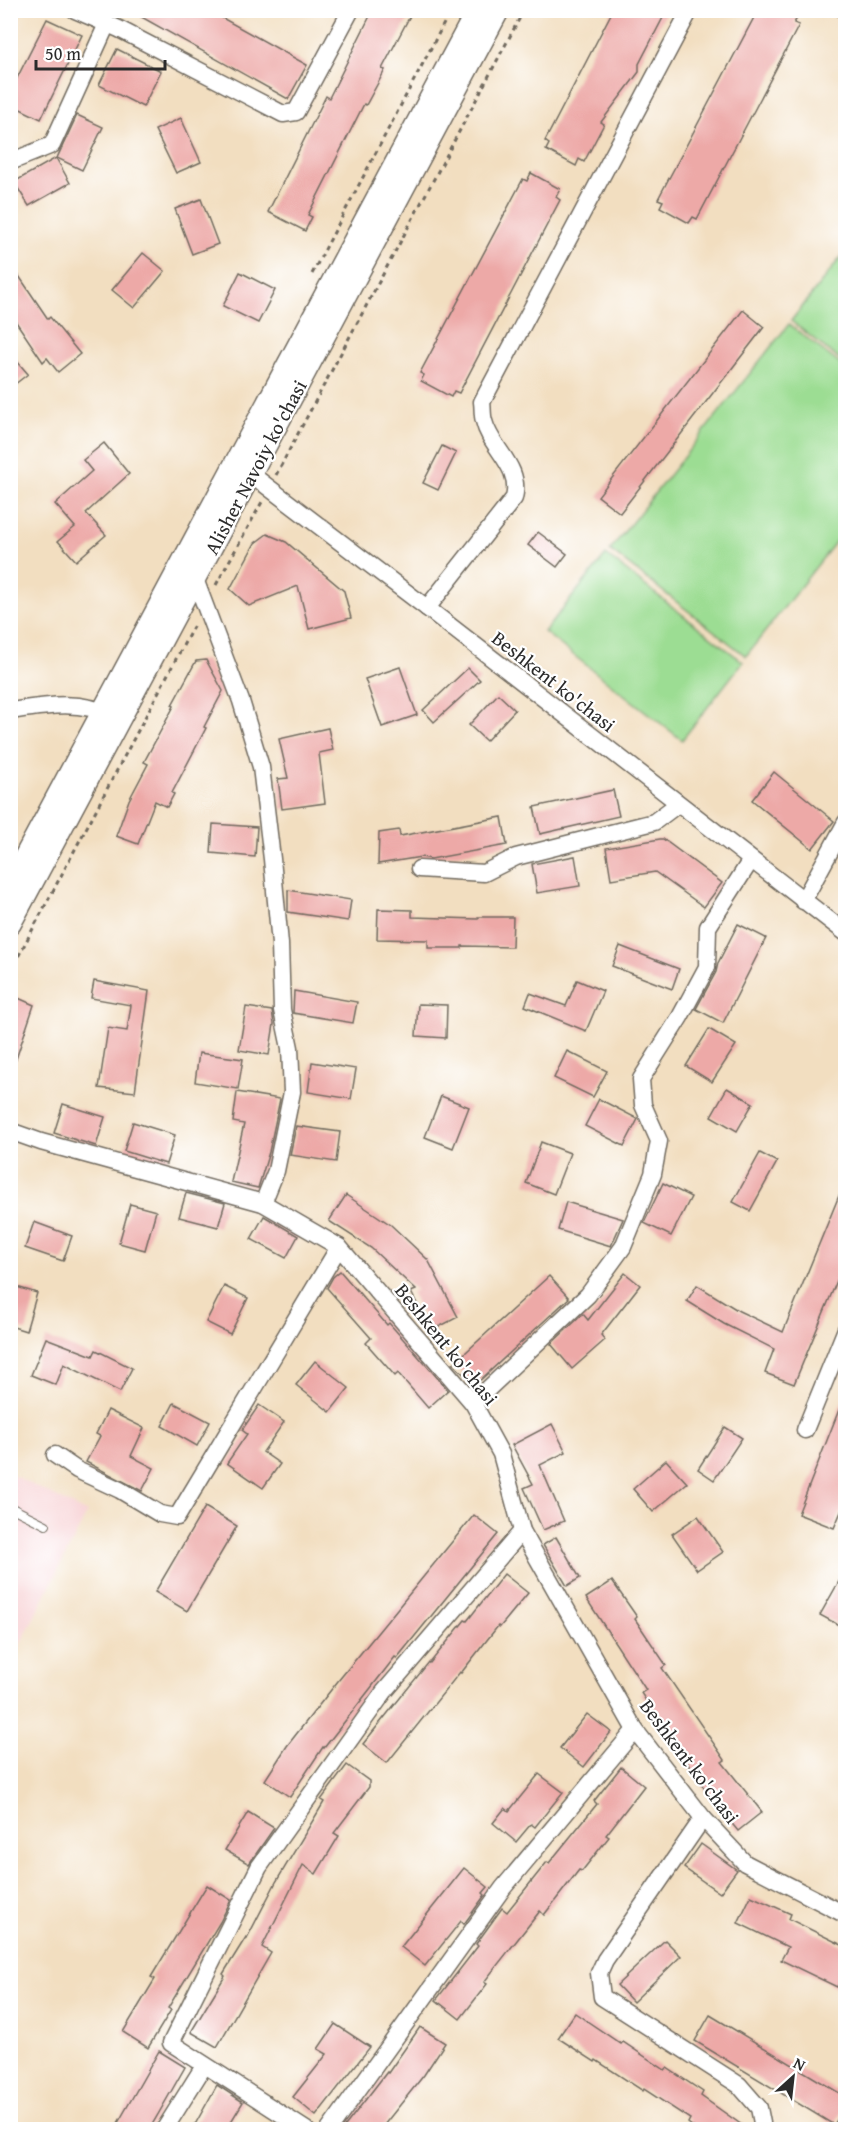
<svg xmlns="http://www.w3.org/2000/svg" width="856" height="2140" font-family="'Gentium Book Plus',serif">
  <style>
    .built { fill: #f7cfd2 }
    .green { fill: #9cdd93; stroke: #64845f; stroke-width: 1.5 }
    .building { fill: #eda9a7 }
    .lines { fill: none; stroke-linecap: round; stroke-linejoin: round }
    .lane-casing { stroke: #716a5f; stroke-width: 10 }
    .street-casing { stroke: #716a5f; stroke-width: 19 }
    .secondary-casing { stroke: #716a5f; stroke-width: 25 }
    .path { stroke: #716a5f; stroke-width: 3; stroke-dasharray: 4.5 4.5; stroke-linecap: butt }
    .lane { stroke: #fff; stroke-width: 8 }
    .street { stroke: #fff; stroke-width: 16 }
    .secondary { stroke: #fff; stroke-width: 22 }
    .labels { text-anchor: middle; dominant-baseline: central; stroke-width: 4.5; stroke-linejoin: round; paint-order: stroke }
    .street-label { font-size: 20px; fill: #2b2b2b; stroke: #fff }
  </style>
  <rect width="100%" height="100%" fill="#fff"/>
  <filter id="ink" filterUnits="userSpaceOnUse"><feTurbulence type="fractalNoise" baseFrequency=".0167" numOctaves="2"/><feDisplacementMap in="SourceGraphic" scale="12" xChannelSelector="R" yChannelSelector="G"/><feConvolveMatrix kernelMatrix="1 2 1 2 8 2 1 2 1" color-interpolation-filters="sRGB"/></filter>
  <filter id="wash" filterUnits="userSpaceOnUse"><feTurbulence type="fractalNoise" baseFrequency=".008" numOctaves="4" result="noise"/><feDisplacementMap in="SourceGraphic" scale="24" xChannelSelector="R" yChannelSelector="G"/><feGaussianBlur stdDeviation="1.35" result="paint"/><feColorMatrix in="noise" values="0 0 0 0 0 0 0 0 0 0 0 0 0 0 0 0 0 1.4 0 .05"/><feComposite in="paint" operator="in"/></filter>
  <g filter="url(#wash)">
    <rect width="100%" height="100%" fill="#f2dec0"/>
    <path class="built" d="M11 1474 87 1513 11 1663Z"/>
    <g class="green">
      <path d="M845 252V364L791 321Z"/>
      <path d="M789 324 845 368V530L746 656 610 550Z"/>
      <path d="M606 555 743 662 682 740 544 632Z"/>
    </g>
    <g id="blocks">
      <g class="building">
        <path d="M129 10H208L307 65 288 99Z"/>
        <path d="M373 10H413L382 69 385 70 366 105 364 104 308 215 312 217 305 231 268 212 326 96 329 98Z"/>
        <path d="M613 10H667L639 64V72L601 122 604 124 584 162 579 159 576 166 546 150 549 144 545 141Z"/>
        <path d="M758 10H791L799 15 794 23 799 25 697 219 693 217 689 223 660 207 663 201 658 199Z"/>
        <path d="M47 19 82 35 41 119 10 104V92Z"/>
        <path d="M117 49 161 71 143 107 99 85Z"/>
        <path d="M77 115 103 127 82 170 57 158Z"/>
        <path d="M181 118 201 162 176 173 155 130Z"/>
        <path d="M56 158 70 183 29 206 14 182Z"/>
        <path d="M531 173 560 189 556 197 560 200 459 393 454 391 451 397 421 381 424 375 420 373 523 179 527 181Z"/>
        <path d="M201 199 218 244 192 254 175 209Z"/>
        <path d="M143 253 165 271 134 308 112 290Z"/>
        <path d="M240 272 275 290 258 323 223 306Z"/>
        <path d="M19 276 48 319 50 317 80 354 58 372 47 358 43 362 10 313V282Z"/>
        <path d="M743 310 764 327 620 513 598 496Z"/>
        <path d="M10 353 28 374 10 388Z"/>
        <path d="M104 443 129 474 86 513 106 535 76 561 58 541 75 527 55 504 92 471 83 460Z"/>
        <path d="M442 446 456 453 438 490 423 483Z"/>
        <path d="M538 532 567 554 557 567 528 545Z"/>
        <path d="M267 534 286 542 344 591 351 618 309 629 298 586 249 606 230 589 255 543Z"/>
        <path d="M206 660 223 691 204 727 206 728 172 793 174 794 167 807 155 801 138 844 116 836 129 800 148 764 144 762 174 706 172 705 196 661Z"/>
        <path d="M400 667 417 715 382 727 365 679Z"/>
        <path d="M468 668 480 680 434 722 423 710Z"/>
        <path d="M498 694 515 710 486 741 469 725Z"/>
        <path d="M328 728 333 750 319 753 325 803 282 809 278 779 288 778 279 739Z"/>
        <path d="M774 772 834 821 812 849 752 800Z"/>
        <path d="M613 790 619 816 540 834 534 807Z"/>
        <path d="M502 817 507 845 431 859 421 857 378 864 379 833 399 830 400 836Z"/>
        <path d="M213 824 257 827 255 857 211 853Z"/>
        <path d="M660 839H663L722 883 704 907 655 872 611 879 606 848Z"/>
        <path d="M575 856 580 886 537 893 532 864Z"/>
        <path d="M288 890 351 900 348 921 288 912Z"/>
        <path d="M378 909 412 910V917L478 919V917H513L512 947 462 946V948H428V940L377 939Z"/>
        <path d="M738 924 766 938 723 1023 696 1009 716 972 718 963Z"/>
        <path d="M620 946 679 969 672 989 612 966Z"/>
        <path d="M577 980 603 991 586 1031 525 1006 530 993 566 1006Z"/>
        <path d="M94 981 149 991 135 1092 99 1088 108 1028 127 1031 131 1005 91 998Z"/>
        <path d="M294 991 357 1002 353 1023 293 1013Z"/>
        <path d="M16 997 34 1005 13 1068 10 1067V1008Z"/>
        <path d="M418 1004 447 1005 446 1038 416 1036Z"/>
        <path d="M246 1007 272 1011 274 1024 269 1055 239 1050Z"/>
        <path d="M709 1029 736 1045 712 1082 686 1066Z"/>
        <path d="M567 1051 607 1071 593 1097 554 1078Z"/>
        <path d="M199 1053 243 1059 238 1089 195 1082Z"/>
        <path d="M312 1062 356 1069 351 1099 308 1092Z"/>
        <path d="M727 1088 753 1103 737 1131 711 1116Z"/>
        <path d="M237 1092 280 1099 269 1152 258 1188 231 1182 244 1124 233 1122Z"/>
        <path d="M441 1096 469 1107 453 1148 425 1137Z"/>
        <path d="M599 1099 638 1119 624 1146 585 1126Z"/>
        <path d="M63 1104 105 1117 96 1146 54 1133Z"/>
        <path d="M133 1122 175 1135 166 1164 124 1151Z"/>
        <path d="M296 1126 340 1132 336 1162 290 1155Z"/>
        <path d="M541 1142 570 1153 554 1194 526 1183Z"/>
        <path d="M760 1153 777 1162 750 1211 733 1202Z"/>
        <path d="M845 1181 846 1259 794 1384 765 1373 774 1349 724 1324 687 1301 697 1285 739 1311 783 1332Z"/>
        <path d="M663 1183 691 1197 671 1236 644 1223Z"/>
        <path d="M186 1193 225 1203 218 1227 179 1217Z"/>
        <path d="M346 1195 391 1225 428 1260 458 1317 431 1331 411 1292 416 1290 371 1248 329 1221Z"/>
        <path d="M566 1202 623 1219 611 1246 558 1230Z"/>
        <path d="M130 1204 156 1211 145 1250 119 1243Z"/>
        <path d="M264 1216 298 1236 286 1258 251 1239Z"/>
        <path d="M34 1222 72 1236 63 1261 25 1248Z"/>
        <path d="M340 1271 387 1325 389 1323 448 1390 428 1408 398 1373 395 1376 366 1343 371 1338 327 1288 333 1277Z"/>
        <path d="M625 1273 640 1285 601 1335 605 1340 572 1369 551 1344 583 1314 588 1320Z"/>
        <path d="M549 1276 569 1298 475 1385 453 1364Z"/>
        <path d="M10 1285 37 1293 26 1331 10 1326Z"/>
        <path d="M224 1286 248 1298 230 1334 206 1322Z"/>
        <path d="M46 1338 93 1356 96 1350 132 1368 120 1392 64 1364 56 1385 31 1375Z"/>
        <path d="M315 1361 349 1388 330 1412 296 1385Z"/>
        <path d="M844 1397 846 1500 834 1528 798 1514Z"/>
        <path d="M174 1403 210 1422 197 1446 162 1426Z"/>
        <path d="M259 1405 284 1422 263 1452 280 1464 263 1488 227 1463 247 1434 242 1430Z"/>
        <path d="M108 1410 144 1428 131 1456 154 1468 142 1491 86 1462 100 1436 96 1434Z"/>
        <path d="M552 1424 566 1452 540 1465 564 1521 543 1530 524 1488 533 1484 512 1445Z"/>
        <path d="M725 1427 742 1438 714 1480 698 1469Z"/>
        <path d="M666 1460 687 1483 653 1512 633 1489Z"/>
        <path d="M205 1507 237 1526 187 1611 155 1592Z"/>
        <path d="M474 1515 498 1534 397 1658 395 1657 324 1748 323 1747 290 1797 265 1780 287 1746 338 1681Z"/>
        <path d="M698 1516 723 1552 697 1570 672 1534Z"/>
        <path d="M556 1537 580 1578 567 1586 543 1545Z"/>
        <path d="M846 1569V1629L820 1615Z"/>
        <path d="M504 1574 528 1593 500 1627 498 1626 461 1673 460 1672 387 1763 363 1744 429 1662 430 1663 465 1620 467 1621Z"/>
        <path d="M612 1581 637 1617 635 1619 666 1665 662 1668 725 1760 722 1762 762 1812 738 1831 710 1797 641 1693 646 1690 586 1598Z"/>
        <path d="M587 1714 611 1732 584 1767 560 1748Z"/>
        <path d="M347 1765 369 1781V1787L334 1833 339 1836 316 1874 303 1865 262 1947 271 1953 217 2047 191 2032 225 1976 223 1974 246 1937 247 1938 276 1882 324 1802 321 1800Z"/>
        <path d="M621 1767 644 1786 606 1835 609 1837 582 1871 579 1870 544 1915 540 1911 484 1982 487 1984 460 2019 436 2000 478 1946 476 1944 502 1908 507 1912 547 1862 549 1863 597 1804 594 1801Z"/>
        <path d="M539 1774 563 1792 535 1827 531 1824 516 1842 493 1823 505 1808 509 1811Z"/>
        <path d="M248 1812 274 1828 249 1864 225 1850Z"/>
        <path d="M701 1844 737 1870 720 1893 684 1868Z"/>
        <path d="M464 1868 488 1887 483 1893 485 1895 464 1924 461 1921 425 1966 401 1947Z"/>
        <path d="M207 1885 231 1900 220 1922 168 2008 171 2010 148 2048 123 2032 155 1979 151 1977Z"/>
        <path d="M751 1896 791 1914 789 1919 846 1947V1971L837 1987 781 1960 788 1947 738 1923Z"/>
        <path d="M665 1940 681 1956 633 2002 617 1985Z"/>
        <path d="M575 2013 621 2044 623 2042 665 2070 667 2068 703 2092 701 2096 749 2130H697L688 2123 690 2119 644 2089 643 2091 596 2060 595 2062 558 2038Z"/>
        <path d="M710 2015 846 2097V2105L834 2125 695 2041Z"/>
        <path d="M335 2024 370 2047 316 2116 293 2097 327 2054 318 2049Z"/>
        <path d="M420 2027 445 2043 424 2075 380 2130H342L387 2072 388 2073Z"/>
        <path d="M159 2051 185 2067 160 2111 149 2130H114Z"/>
        <path d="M217 2085 243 2102 226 2130H192Z"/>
      </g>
    </g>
  </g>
  <g filter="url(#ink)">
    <use href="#blocks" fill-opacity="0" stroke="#716a5f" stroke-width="1.5"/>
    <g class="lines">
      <g class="lane-casing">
        <path id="lane" d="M10 1507 46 1525"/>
      </g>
      <g class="street-casing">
        <g id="street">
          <path d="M75 10 119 29 283 114 296 112 351 10"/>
          <path d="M844 10 846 11"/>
          <path d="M10 162 52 145 107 24"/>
          <path d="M243 468 427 608 846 933"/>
          <path d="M192 571 241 701 261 767 272 859 280 944 282 1010 290 1048 292 1092 276 1171 263 1203"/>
          <path d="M427 608 514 498C522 466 490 448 484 421 482 415 483 408 482 402L690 10"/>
          <path d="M10 711C44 706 81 699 112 716"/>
          <path d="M419 869 484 873 516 857 654 822 678 804"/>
          <path d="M803 901 846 822"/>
          <path d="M10 1131 41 1142 263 1203 339 1247 473 1403 501 1454 522 1531 635 1730 703 1818 745 1863 846 1915"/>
          <path d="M473 1403 588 1295 623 1247 653 1174 659 1141 643 1105 641 1079 680 1017 707 967 708 927 751 860"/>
          <path d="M805 1430 846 1329"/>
          <path d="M55 1455 77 1470 120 1490 160 1514 177 1517 339 1247"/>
          <path d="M703 1818 605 1960 599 1973 602 1997 739 2085 759 2108 762 2123 759 2130"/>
          <path d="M164 2130 204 2066"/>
          <path d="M306 2130 171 2043 259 1867 384 1692 522 1531"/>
          <path d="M329 2130 503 1888 635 1730"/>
        </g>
      </g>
      <g class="secondary-casing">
        <g id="secondary">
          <path d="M10 886 478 10"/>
          <path d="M10 923 498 10"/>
        </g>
      </g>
      <g class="path">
        <path d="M312 274 451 10"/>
        <path d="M276 475 524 10"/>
        <path d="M216 585 262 502"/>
        <path d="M10 972 194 625"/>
      </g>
      <use href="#lane" class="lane"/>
      <use href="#street" class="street"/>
      <use href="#secondary" class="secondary"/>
    </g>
  </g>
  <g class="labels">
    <g class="street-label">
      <text transform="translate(255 467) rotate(-62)">Alisher Navoiy ko'chasi</text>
      <text transform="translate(554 681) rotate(38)">Beshkent ko'chasi</text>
      <text transform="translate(447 1344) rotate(51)">Beshkent ko'chasi</text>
      <text transform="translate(690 1761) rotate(53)">Beshkent ko'chasi</text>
    </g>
  </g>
  <rect width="856" height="2140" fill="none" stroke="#fff" stroke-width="36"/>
  <g transform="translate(793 2077) rotate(27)" stroke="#ffffff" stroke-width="4.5" paint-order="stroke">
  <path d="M0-4.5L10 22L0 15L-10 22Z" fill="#2b2b2b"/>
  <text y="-9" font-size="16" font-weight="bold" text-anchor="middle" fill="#2b2b2b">N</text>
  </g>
  <path d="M36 60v9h129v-9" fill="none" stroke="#2b2b2b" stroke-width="3"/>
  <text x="45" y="60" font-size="18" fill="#2b2b2b" stroke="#ffffff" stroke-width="4.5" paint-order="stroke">50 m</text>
</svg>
